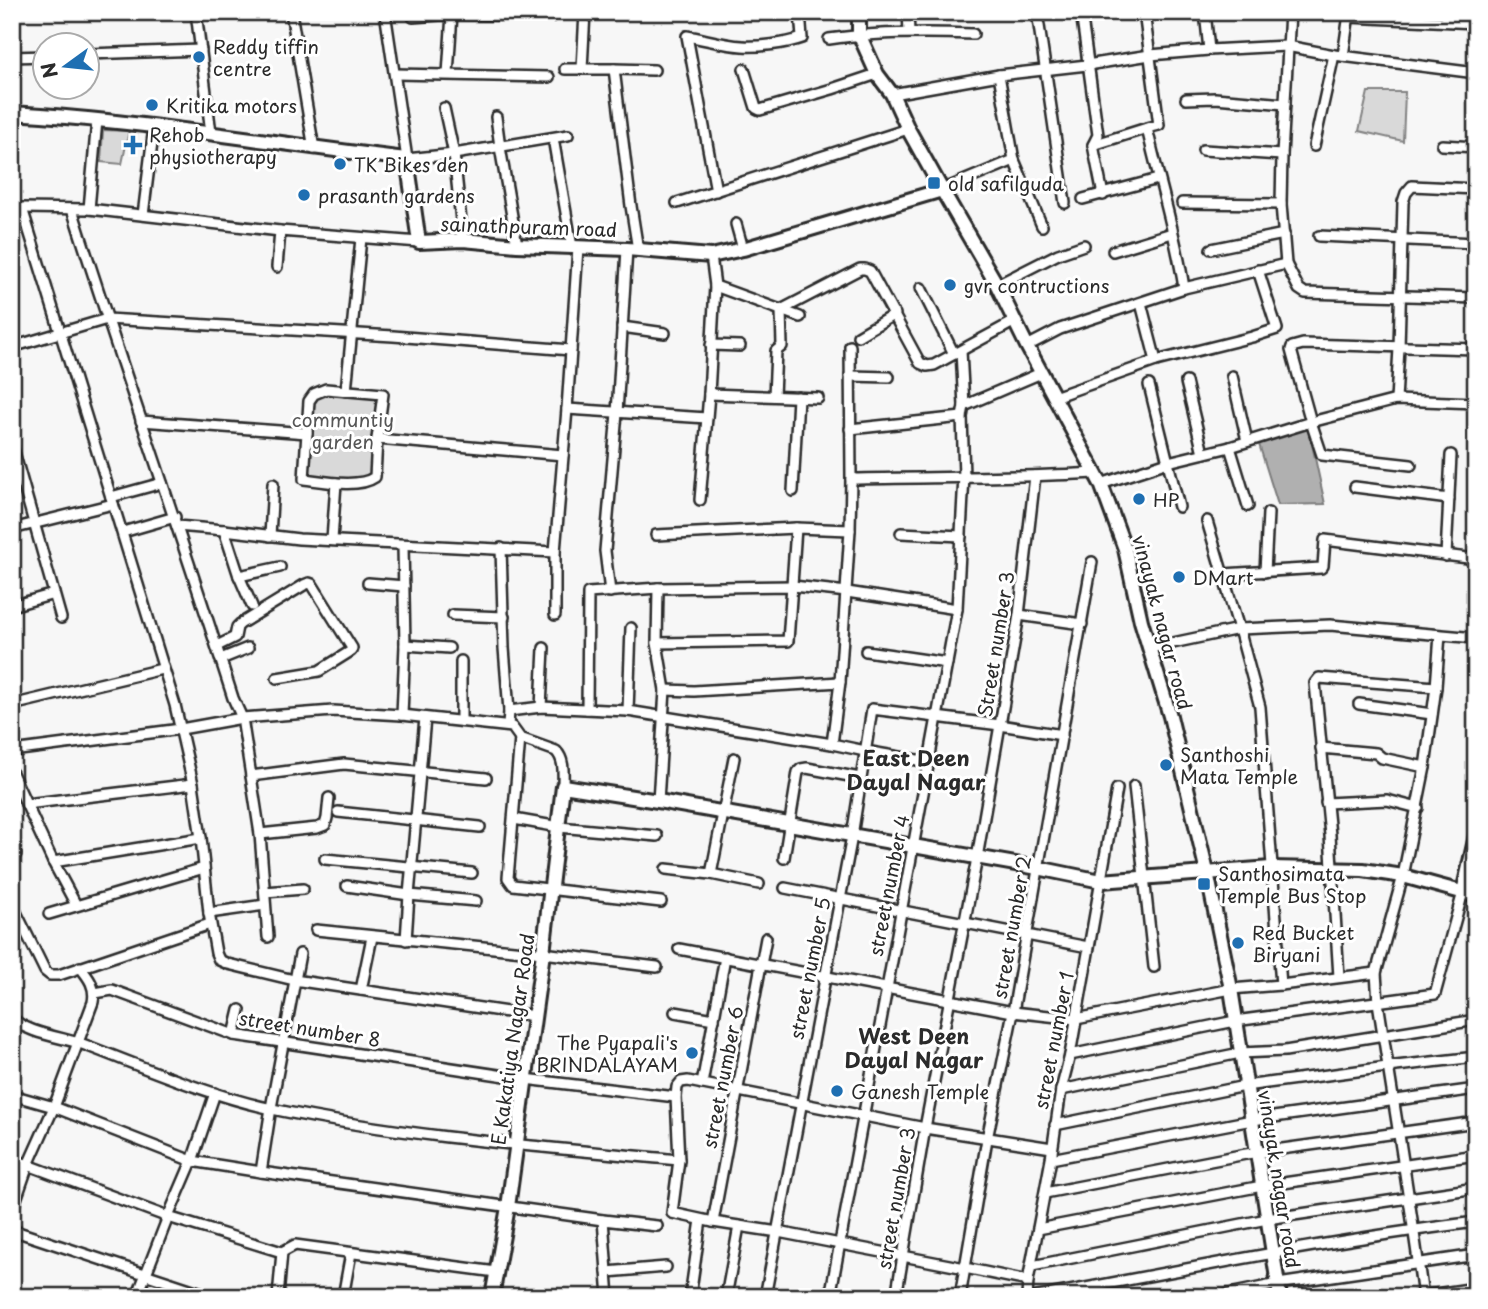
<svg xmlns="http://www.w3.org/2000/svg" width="1488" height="1309" font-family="'Playpen Sans',sans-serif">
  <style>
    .green { fill: #d9d9d9; stroke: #828282; stroke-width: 2 }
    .water { fill: #b0b0b0; stroke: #7b7b7b; stroke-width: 2 }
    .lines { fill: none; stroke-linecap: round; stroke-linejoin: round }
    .street-casing { stroke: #2b2b2b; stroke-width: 14 }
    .secondary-casing { stroke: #2b2b2b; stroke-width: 18 }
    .street { stroke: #fff; stroke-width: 9 }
    .secondary { stroke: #fff; stroke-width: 12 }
    .poi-dot { fill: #1f6fb2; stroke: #fff; stroke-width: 2.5 }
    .labels { text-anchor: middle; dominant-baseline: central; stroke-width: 6; stroke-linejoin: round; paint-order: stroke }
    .poi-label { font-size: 19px; fill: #2b2b2b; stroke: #fff; text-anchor: start }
    .street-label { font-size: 19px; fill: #2b2b2b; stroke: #fff }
    .park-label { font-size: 19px; fill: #565656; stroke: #fff }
    .neighbourhood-label { font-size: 21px; font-weight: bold; fill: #2b2b2b; stroke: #fff }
  </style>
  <rect width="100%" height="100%" fill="#f7f7f7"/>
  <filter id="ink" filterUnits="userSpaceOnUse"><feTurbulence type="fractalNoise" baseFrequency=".0143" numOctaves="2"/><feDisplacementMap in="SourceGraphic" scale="14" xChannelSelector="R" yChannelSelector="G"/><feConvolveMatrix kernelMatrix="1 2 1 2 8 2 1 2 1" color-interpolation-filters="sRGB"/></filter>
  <g filter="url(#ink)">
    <g class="green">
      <path d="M1368 92H1405L1403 141 1359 131Z"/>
      <path d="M103 130 129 131 122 164 101 162Z"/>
      <path d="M327 392 383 394 372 480 306 479 309 401Z"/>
    </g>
    <path class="water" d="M1308 426 1325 504 1278 505 1258 441Z"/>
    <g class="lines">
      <g class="street-casing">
        <g id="street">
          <path d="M196 12 211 133"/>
          <path d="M291 12 314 149"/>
          <path d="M385 12 407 159 454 154 568 135"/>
          <path d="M452 12V14L553 16"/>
          <path d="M908 12 909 32"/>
          <path d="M1037 12 1065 203"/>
          <path d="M1081 12 1098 135 1093 145 1103 195"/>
          <path d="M1144 12 1159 125 1147 128C1159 182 1176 234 1184 288"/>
          <path d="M1205 12 1209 50"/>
          <path d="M1290 12 1282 155 1281 204 1286 264 1299 289 1305 293 1476 298"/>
          <path d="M413 17 452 14 448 74"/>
          <path d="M1348 17 1476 23"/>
          <path d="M829 39C877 32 924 32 973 34"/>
          <path d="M88 54 201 50"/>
          <path d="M1343 56 1349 14"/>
          <path d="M12 57 46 56"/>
          <path d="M565 69H614L631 206 638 250"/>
          <path d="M582 69 585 12"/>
          <path d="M614 69 654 70"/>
          <path d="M744 69 756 108 760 110 832 89 877 74"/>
          <path d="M395 74 549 77"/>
          <path d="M892 94 999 75 1087 65 1150 55 1209 50 1287 46 1334 55 1476 73"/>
          <path d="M1186 99 1215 98 1285 104"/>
          <path d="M444 108 454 154 463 240"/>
          <path d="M496 117 500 147 517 245"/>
          <path d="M553 138 572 247"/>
          <path d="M1093 145 1147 128"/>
          <path d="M1442 145 1476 147"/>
          <path d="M1314 146 1334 55"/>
          <path d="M1203 150 1282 155"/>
          <path d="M1014 160 1042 226"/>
          <path d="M942 190 1014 160 999 75"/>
          <path d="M716 191 687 36C705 39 724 45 742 46 759 47 785 44 802 38L800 12"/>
          <path d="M1083 199 1158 179"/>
          <path d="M677 203 908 129"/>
          <path d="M1182 203 1281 204"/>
          <path d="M12 208H22L175 705 193 784 201 838 209 913 216 953 219 960 228 964 294 980 534 1016"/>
          <path d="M22 208 89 209 280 231 419 242"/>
          <path d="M72 209C124 373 181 535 233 698L242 718 260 834 268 937"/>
          <path d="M89 209 97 120"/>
          <path d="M143 215 154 127"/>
          <path d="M736 224 743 249"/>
          <path d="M1319 236 1476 243"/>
          <path d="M1211 249 1284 234"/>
          <path d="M1113 251 1172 233"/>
          <path d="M277 267 280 231"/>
          <path d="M997 285 1058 254 1084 245"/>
          <path d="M715 286 800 317"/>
          <path d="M921 288 954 354"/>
          <path d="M1141 303 1156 361"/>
          <path d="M622 327 665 333"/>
          <path d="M858 336 895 314"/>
          <path d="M711 345 740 346"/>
          <path d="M1027 346 1060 329 1184 288 1286 264"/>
          <path d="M12 347 107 319 393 336 571 350"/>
          <path d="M850 376 889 377"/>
          <path d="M1232 376 1247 441"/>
          <path d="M1186 382 1203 453"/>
          <path d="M1149 385 1179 507"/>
          <path d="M326 389 383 394 377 439 375 477C358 489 323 481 304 479L309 401 314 394Z"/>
          <path d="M346 391 361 238"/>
          <path d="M709 394 818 398"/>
          <path d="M774 396 776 351 782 346 781 310 860 269H865L870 271 920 363 927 366 934 365 1015 321"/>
          <path d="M1054 397 1156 361 1252 337 1277 329 1258 270"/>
          <path d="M1396 400 1399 348 1403 202 1406 193 1412 186 1476 189"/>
          <path d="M964 406 1041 373"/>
          <path d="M567 409 707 418"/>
          <path d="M141 421 307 433"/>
          <path d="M850 429 962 417"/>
          <path d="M377 439 563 455"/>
          <path d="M12 445 61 618"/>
          <path d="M1230 447 1248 506"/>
          <path d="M1411 465 1322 455 1311 422 1291 350 1292 347 1303 344 1476 349"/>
          <path d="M851 479C933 477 1014 478 1095 473"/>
          <path d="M1101 484 1168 462 1230 447 1311 422 1396 400 1476 403"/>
          <path d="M1355 487 1449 499"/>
          <path d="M793 491 798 397"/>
          <path d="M111 497 162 483"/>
          <path d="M700 500 709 394 715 286 711 256"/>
          <path d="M1207 521 1239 629 1260 707 1281 985"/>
          <path d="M177 526 224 530 299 539 555 552"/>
          <path d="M12 529 113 504"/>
          <path d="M224 530 239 576 252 606"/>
          <path d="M123 532 175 517"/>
          <path d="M901 533 961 536"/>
          <path d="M656 535 796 528 850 530"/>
          <path d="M270 536 273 484"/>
          <path d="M332 540 336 483"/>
          <path d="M501 548 504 648 509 711 508 726"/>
          <path d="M1446 556 1451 455"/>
          <path d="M1265 572 1268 513"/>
          <path d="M1223 574 1321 568 1323 566 1325 540 1476 559"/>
          <path d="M239 576 280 567"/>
          <path d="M368 583 404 586"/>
          <path d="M658 588 657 643 665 690 658 801"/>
          <path d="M610 592 605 551 617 413 627 249"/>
          <path d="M15 605 54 594"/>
          <path d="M453 615 504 617"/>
          <path d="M555 615V552L567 409 578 248"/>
          <path d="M1019 615 1082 624"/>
          <path d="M657 643 788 641 796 528"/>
          <path d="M405 645 449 648"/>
          <path d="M217 646 235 637 237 627 240 624 304 585 309 583 312 584 352 648 351 651 319 671 277 678"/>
          <path d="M1149 648 1239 629 1330 625 1476 638"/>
          <path d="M866 651 947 663"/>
          <path d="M221 659 248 648"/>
          <path d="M665 690 694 691 840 682"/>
          <path d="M1359 704 1432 714"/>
          <path d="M12 705 162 669"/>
          <path d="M541 707 544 648"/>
          <path d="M587 709 588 593 658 588 793 586 847 592 957 609"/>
          <path d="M509 711 541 707 628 711 832 744 865 751 929 762"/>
          <path d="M628 711 631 628"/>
          <path d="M402 715 405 645 403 546"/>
          <path d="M461 721V661"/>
          <path d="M520 738 508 878 513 885 661 902"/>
          <path d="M832 744 840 682 850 530 851 479 850 346"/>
          <path d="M1321 748 1376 753 1382 758 1425 767"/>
          <path d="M12 751 181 729 242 718 333 711 402 715 512 727 520 738 556 751C565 760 563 774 563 786"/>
          <path d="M12 773 53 862 76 905"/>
          <path d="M251 776 344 764 486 778"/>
          <path d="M1134 786 1154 967"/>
          <path d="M1326 803 1387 800 1418 808"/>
          <path d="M26 804 193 784"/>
          <path d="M338 812 480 827"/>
          <path d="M514 819 559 827 657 836"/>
          <path d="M260 834 317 828 325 825 327 818 329 798"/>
          <path d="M12 856 16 854"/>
          <path d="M784 858 798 772 801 769 807 768 860 778"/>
          <path d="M325 859 472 873"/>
          <path d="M53 862 201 838"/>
          <path d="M666 869 711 874 734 758"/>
          <path d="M711 874 759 884"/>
          <path d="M347 886 409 895 476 901"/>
          <path d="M785 888 1088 947"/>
          <path d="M265 892 303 889"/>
          <path d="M12 904 45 971 50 975H59L210 924"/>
          <path d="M209 913 265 905"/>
          <path d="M49 914 204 868"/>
          <path d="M316 930 543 953 657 967"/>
          <path d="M406 940 409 895 425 718"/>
          <path d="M679 949 1013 1012 1076 1019 1231 989 1281 985 1376 973"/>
          <path d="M1339 977 1330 835 1315 683 1319 678 1436 687"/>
          <path d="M361 990 372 937"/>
          <path d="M95 993 112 990 234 1035 525 1079 676 1097"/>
          <path d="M675 1012 714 1019"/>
          <path d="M12 1017C23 1033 66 1038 85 1045 146 1068 208 1095 272 1109 406 1137 543 1147 679 1160"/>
          <path d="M234 1035 240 1010"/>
          <path d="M1070 1055 1235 1021 1435 994 1463 892"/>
          <path d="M702 1084 725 957"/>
          <path d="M1061 1090 1240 1053 1285 1051 1476 1020"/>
          <path d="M12 1095 54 1107 192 1161 261 1172 603 1220 657 1226"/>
          <path d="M1055 1125 1245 1086 1387 1067 1476 1057"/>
          <path d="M12 1159 168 1217 282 1252 295 1245 496 1272"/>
          <path d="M1051 1159 1252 1120 1476 1089"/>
          <path d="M261 1172 271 1108 300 954"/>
          <path d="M1045 1193 1246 1154 1476 1122"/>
          <path d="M12 1211 28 1165 54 1107 93 1002C96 987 89 978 80 967"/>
          <path d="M603 1220 609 1297"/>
          <path d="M713 1222 766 938"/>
          <path d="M1038 1229 1262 1186 1476 1155"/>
          <path d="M12 1230 214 1297"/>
          <path d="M1032 1266 1267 1219 1476 1188"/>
          <path d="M607 1272 666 1267"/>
          <path d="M1028 1281 965 1268 778 1232 713 1222 672 1213 679 1160 676 1097 677 1087 681 1082 688 1081 925 1128 1052 1148"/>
          <path d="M137 1297 168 1217 192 1161 215 1093"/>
          <path d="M278 1297 282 1252"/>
          <path d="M343 1297 351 1253"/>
          <path d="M690 1297 701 1220"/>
          <path d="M726 1297 739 1226"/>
          <path d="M765 1297 852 836 872 709 1000 725 1062 735"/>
          <path d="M830 1297 957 609 964 476 962 417 964 406 961 351"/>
          <path d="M896 1297 925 1128 977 858 1019 615 1035 476"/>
          <path d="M960 1297 987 1139 1013 1012 1092 562"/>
          <path d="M1027 1297 1028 1281 1051 1159 1061 1090 1070 1055 1117 789"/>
          <path d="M1037 1297C1183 1270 1328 1240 1476 1222"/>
          <path d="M1214 1297 1278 1284 1476 1255"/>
          <path d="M1415 1297 1476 1288"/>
          <path d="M1423 1297C1410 1198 1393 1100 1378 1002L1376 973 1403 876 1425 767 1436 687 1440 635"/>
        </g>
      </g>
      <g class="secondary-casing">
        <g id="secondary">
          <path d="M859 12V34L877 74 892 94 908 129 942 190 997 285 1027 346 1101 484 1125 549 1141 621 1170 716 1207 872 1231 989 1280 1297"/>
          <path d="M12 113C145 121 276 144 407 159L419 242 463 240 517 245 627 249 711 256 743 249 942 190"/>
          <path d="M1463 892 1476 836"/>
          <path d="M492 1297 508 1207 543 953 563 786 658 801 1038 868 1101 881 1271 868 1363 870 1403 876 1476 896"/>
        </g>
      </g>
      <use href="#street" class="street"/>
      <use href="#secondary" class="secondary"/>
    </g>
  </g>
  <g class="poi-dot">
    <circle cx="199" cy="57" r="7"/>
    <circle cx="152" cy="105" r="7"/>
    <path d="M129.5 134.5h7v7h7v7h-7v7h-7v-7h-7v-7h7z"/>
    <circle cx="340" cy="164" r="7"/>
    <rect x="927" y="176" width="14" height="14" rx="3.5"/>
    <circle cx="304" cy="195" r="7"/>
    <circle cx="950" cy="285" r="7"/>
    <circle cx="1139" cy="499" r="7"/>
    <circle cx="1179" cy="577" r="7"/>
    <circle cx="1166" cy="765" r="7"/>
    <rect x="1197" y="877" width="14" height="14" rx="3.5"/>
    <circle cx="1238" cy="943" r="7"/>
    <circle cx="692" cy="1053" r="7"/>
    <circle cx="837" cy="1091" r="7"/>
  </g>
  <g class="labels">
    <g class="poi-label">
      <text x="213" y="46">Reddy tiffin<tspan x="213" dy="22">centre</tspan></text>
      <text x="166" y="105">Kritika motors</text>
      <text x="149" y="134">Rehob<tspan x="149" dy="22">physiotherapy</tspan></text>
      <text x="354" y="164">TK Bikes den</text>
      <text x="948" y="183">old safilguda</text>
      <text x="318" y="195">prasanth gardens</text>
      <text x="964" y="285">gvr contructions</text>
      <text x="1153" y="499">HP</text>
      <text x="1193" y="577">DMart</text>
      <text x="1180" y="754">Santhoshi<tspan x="1180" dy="22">Mata Temple</tspan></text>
      <text x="1218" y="873">Santhosimata<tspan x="1218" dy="22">Temple Bus Stop</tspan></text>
      <text x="1252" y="932">Red Bucket<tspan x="1252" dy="22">Biryani</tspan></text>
      <text x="678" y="1042" text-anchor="end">The Pyapali's<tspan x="678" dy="22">BRINDALAYAM</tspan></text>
      <text x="851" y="1091">Ganesh Temple</text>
    </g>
    <g class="street-label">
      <text transform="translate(529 226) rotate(2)">sainathpuram road</text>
      <text transform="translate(1163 622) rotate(75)">vinayak nagar road</text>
      <text transform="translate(995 644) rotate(-81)">Street number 3</text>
      <text transform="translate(888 885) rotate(-79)">street number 4</text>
      <text transform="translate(1011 927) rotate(-80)">street number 2</text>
      <text transform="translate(809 968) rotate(-79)">street number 5</text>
      <text transform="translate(310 1028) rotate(9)">street number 8</text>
      <text transform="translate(512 1039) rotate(-82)">E Kakatiya Nagar Road</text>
      <text transform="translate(1053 1040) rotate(-79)">street number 1</text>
      <text transform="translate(722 1077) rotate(-79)">street number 6</text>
      <text transform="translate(1280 1179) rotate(81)">vinayak nagar road</text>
      <text transform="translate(895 1198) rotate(-80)">street number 3</text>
    </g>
    <g class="park-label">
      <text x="343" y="419">communtiy<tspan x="343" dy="22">garden</tspan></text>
    </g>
    <g class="neighbourhood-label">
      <text x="916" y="757">East Deen<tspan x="916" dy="24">Dayal Nagar</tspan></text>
      <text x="914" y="1035">West Deen<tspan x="914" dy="24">Dayal Nagar</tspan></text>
    </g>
  </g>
  <rect width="1488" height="1309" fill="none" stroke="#fff" stroke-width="42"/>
  <rect x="21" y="21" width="1446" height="1267" fill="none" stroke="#2b2b2b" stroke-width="2.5" filter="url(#ink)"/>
  <g transform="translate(66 66) rotate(255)"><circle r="33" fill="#ffffff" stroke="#aaaaaa" stroke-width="2"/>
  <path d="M0-5L12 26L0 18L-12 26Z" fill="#1f6fb2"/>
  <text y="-10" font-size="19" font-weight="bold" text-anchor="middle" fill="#2b2b2b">N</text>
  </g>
</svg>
